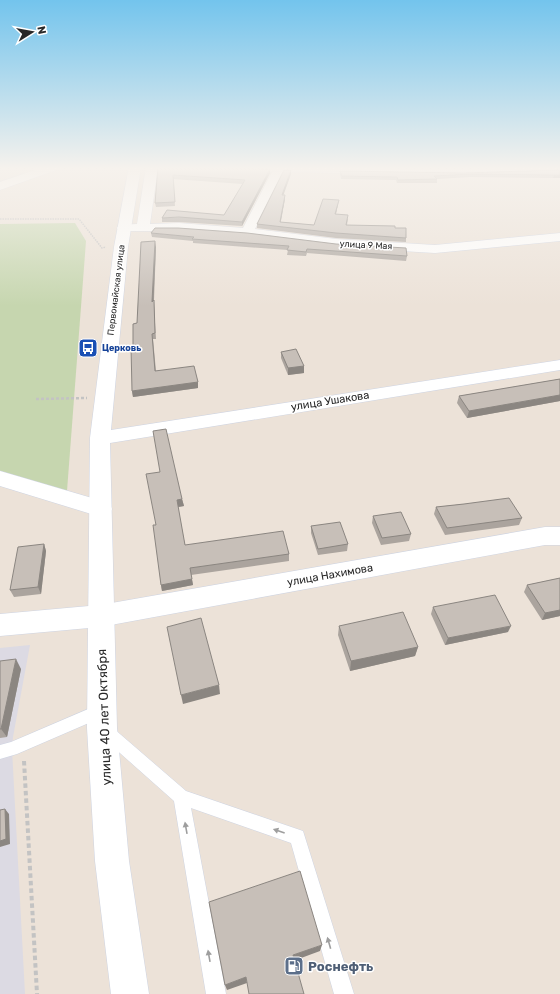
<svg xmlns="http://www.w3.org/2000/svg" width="560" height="994" font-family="Rubik,sans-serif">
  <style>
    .industrial { fill: #dcdae3 }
    .cemetery { fill: #c6d6af }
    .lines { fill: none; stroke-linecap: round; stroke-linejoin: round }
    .lane-casing { stroke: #ced4e2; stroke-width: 1 }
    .street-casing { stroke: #ced4e2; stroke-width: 1 }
    .secondary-casing { stroke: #ced4e2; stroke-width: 1 }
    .path-far2 { stroke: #c3c3c3; stroke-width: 1.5; stroke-dasharray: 1.5 1; stroke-linecap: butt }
    .path-far1 { stroke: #c3c3c3; stroke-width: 2.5; stroke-dasharray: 3 2; stroke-linecap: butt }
    .path { stroke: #c3c3c3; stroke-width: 4; stroke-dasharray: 4.5 3; stroke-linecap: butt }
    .lane { fill: #fff; fill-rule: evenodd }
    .street { fill: #fff; fill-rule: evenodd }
    .secondary { fill: #fff; fill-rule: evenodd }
    .wall { fill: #aba49e }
    .shaded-wall { fill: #8b8681 }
    .building { fill: #c7bfb8; stroke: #8b8681 }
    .oneway { fill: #9e9e9e }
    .labels { text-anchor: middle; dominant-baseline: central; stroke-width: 3; stroke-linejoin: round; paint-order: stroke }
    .far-street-label { font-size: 9px; fill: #282828; stroke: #fff }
    .far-transit-label { font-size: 9px; font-weight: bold; fill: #164399; stroke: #fff; text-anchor: start }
    .street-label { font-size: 11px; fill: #282828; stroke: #fff }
    .near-street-label { font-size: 13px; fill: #282828; stroke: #fff }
    .near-service-label { font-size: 13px; font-weight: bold; fill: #4e5e75; stroke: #fff; text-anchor: start }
  </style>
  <rect width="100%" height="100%" fill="#ece2d8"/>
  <path class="industrial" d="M30 645 13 737 12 749 25 994H0V648Z"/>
  <path class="cemetery" d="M75 223 86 241 67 491 0 471V224Z"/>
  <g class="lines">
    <g class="lane-casing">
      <g id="lane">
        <path d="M100 704 105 706 107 711 105 716 17 754 0 759V745L11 742Z"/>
        <path d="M108 726 113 728 186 791 303 831 354 994H334L291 843 191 808 226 994H206L174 801 103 738 101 733 103 728Z"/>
      </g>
    </g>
    <g class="street-casing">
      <g id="street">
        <path d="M44 167H61L59 169 0 190V182Z"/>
        <path d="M146 167H158L150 224 179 223 243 228 272 172 228 170 222 167 462 169 560 167V172L462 175 283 172 255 229 336 239 435 245 560 233V241L435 253 336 247 247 236 179 231H119L117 228 119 225 137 224Z"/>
        <path d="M0 471 109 503 112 509 109 515 101 517 0 486Z"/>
        <path d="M545 527H560V545H545L100 627 0 636V614L100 605Z"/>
      </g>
    </g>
    <g class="secondary-casing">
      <path id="secondary" d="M129 167H141L128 247 111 430 560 360V370L110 443 117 728 129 861 149 994H111L95 861 87 728 90 438 114 247Z"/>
    </g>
    <path class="path-far2" d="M0 219H79L102 248 106 247"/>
    <path class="path-far1" d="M36 399 87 398"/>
    <path class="path" d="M24 761 37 994"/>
    <use href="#lane" class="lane"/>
    <use href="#street" class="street"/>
    <use href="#secondary" class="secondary"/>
  </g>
  <g class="wall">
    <path d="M158 167 270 173 242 226 179 222H162V218L224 215 243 184 173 179 175 206 156 207 155 203Z"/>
    <path d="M401 167H487L462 168Z"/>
    <path d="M560 170V178H553L470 177 437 179V183H397L396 180 341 179 340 174V171L463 173Z"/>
    <path d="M291 174 283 195 285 199 280 222 314 225 338 204 336 214 348 219 347 225 395 228 406 238V242L336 238 257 228V224Z"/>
    <path d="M151 233 407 256 406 261 307 253 306 256 287 255 288 250 193 243V241L152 237Z"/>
    <path d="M156 247 154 300V306L156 339H153L156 371 198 382V388L133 397 132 391 133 347 137 323Z"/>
    <path d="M281 352 304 366V373L288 375 281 358Z"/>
    <path d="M560 379V401L467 418 457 403 459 396Z"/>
    <path d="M160 472 182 499 184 506 178 507 185 545 289 554V561L191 575 193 585 162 591 161 585 156 525Z"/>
    <path d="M464 504 522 518 519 525 445 535 434 514 436 507Z"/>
    <path d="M373 516 411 534 409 541 381 545 372 523Z"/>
    <path d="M311 526 348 544 347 551 318 555 311 533Z"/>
    <path d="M44 544 46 551 41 594 14 597 10 590Z"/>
    <path d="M560 578V616L542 620 524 592 527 585Z"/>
    <path d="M433 607 508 632 445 645 431 614Z"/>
    <path d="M339 626 418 647 415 656 350 671 338 635Z"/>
    <path d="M0 661 21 669 7 737 0 738Z"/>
  </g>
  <g class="shaded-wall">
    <path d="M270 169V173L242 226V222Z"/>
    <path d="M291 170V174L282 199V195Z"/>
    <path d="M554 175H560V178H553Z"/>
    <path d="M285 195V199L280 226V222Z"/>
    <path d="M339 200 338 204 335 218V214Z"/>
    <path d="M155 241 156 247 153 308 152 302Z"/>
    <path d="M304 366V373L288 375V368Z"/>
    <path d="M198 382V388L133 397 132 391Z"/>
    <path d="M560 395V401L467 418 469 411Z"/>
    <path d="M182 499 184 506 178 507 177 500Z"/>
    <path d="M44 544 46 551 41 594 38 587Z"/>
    <path d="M192 579 193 585 162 591 161 585Z"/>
    <path d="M560 610V616L542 620 545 613Z"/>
    <path d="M511 626 508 632 445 645 448 638Z"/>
    <path d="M418 647 415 656 350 671 351 661Z"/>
    <path d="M16 659 21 669 7 737 1 729Z"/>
    <path d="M219 685 220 694 183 704 181 695Z"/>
    <path d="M5 809 9 814 10 844 0 847V841Z"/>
    <path d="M322 945 320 951 293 961V955Z"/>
    <path d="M246 977 247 983 227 990 225 985Z"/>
  </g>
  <g class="building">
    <path d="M158 167H227L270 169 242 222 179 217 162 218 167 210 224 215 245 180 173 175 175 202 155 203Z"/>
    <path d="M284 170H291L282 195H285L280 222 314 225 323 199 339 200 335 214 348 215 346 225 395 226V228H406V238L336 233 257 224Z"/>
    <path d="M560 170V175H554L471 174 434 176 437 179 398 180 397 177 342 176 340 171 463 173Z"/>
    <path d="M155 228H178L247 233 336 244 406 248 407 256 307 249 306 252 287 250 289 246 192 239 194 237 151 233Z"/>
    <path d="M155 241 152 302 154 300 155 333 152 334 155 371 194 366 198 382 132 391 131 347H133V324L137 323 141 242Z"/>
    <path d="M296 349 304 366 288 368 281 352Z"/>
    <path d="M560 379V395L469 411 459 396Z"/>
    <path d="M166 429 182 499 177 500 185 545 283 531 289 554 190 568 192 579 161 585 153 525H156L146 474 160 472 153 431Z"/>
    <path d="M509 498 522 518 447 528 436 507 464 504Z"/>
    <path d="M401 512 411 534 382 538 373 516Z"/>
    <path d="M340 522 348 544 318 549 311 526Z"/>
    <path d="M44 544 38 587 10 590 18 547Z"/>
    <path d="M560 578V610L545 613 527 585Z"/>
    <path d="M495 595 511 626 448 638 433 607Z"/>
    <path d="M403 612 418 647 351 661 339 626Z"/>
    <path d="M201 618 219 685 181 695 167 627Z"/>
    <path d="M16 659 1 729H0V661Z"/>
    <path d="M5 809 6 839 0 841V810Z"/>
    <path d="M300 871 322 945 293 955 304 994H249L246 977 225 985 209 902Z"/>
  </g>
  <defs><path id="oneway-solid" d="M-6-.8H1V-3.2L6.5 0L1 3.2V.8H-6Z"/></defs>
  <g class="oneway">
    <use href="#oneway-solid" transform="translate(186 828) rotate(-100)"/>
    <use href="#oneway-solid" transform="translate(279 831) rotate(-161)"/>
    <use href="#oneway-solid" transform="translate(329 943) rotate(-106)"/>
    <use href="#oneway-solid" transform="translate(209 956) rotate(-100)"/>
  </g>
  <linearGradient id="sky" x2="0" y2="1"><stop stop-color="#73c4ed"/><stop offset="0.55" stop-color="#f6f2ed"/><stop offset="1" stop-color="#f6f2ed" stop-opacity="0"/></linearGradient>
  <rect width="560" height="306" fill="url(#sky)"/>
  <defs>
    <g id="bus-square" transform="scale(1)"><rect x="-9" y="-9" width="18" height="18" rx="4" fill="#1a4fb4" stroke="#fff"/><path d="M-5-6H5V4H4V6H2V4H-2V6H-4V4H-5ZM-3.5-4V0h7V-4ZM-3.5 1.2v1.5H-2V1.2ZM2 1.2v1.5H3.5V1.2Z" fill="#fff"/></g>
    <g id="fuel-square" transform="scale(1)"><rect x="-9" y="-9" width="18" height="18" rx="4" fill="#5c6f8a" stroke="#fff"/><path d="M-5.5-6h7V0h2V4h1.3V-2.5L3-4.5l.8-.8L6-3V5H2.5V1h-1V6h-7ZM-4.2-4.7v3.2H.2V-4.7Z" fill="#fff"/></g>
  </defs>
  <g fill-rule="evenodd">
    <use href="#bus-square" x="88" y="348"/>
    <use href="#fuel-square" x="294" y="966"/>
  </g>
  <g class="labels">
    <g class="far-street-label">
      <text transform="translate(366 245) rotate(3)">улица 9 Мая</text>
      <text transform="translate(116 290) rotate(-83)">Первомайская улица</text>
    </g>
    <g class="far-transit-label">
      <text x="102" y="348">Церковь</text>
    </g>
    <g class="street-label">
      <text transform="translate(330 401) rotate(-9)">улица Ушакова</text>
      <text transform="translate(330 575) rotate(-10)">улица Нахимова</text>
    </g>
    <g class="near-street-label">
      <text transform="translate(104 717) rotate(-92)">улица 40 лет Октября</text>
    </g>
    <g class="near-service-label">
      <text x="308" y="966">Роснефть</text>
    </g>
  </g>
  <g transform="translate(32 32) rotate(79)" stroke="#ffffff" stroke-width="3" paint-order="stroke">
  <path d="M0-3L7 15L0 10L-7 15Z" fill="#282828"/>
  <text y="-6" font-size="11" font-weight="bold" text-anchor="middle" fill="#282828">N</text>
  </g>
</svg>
